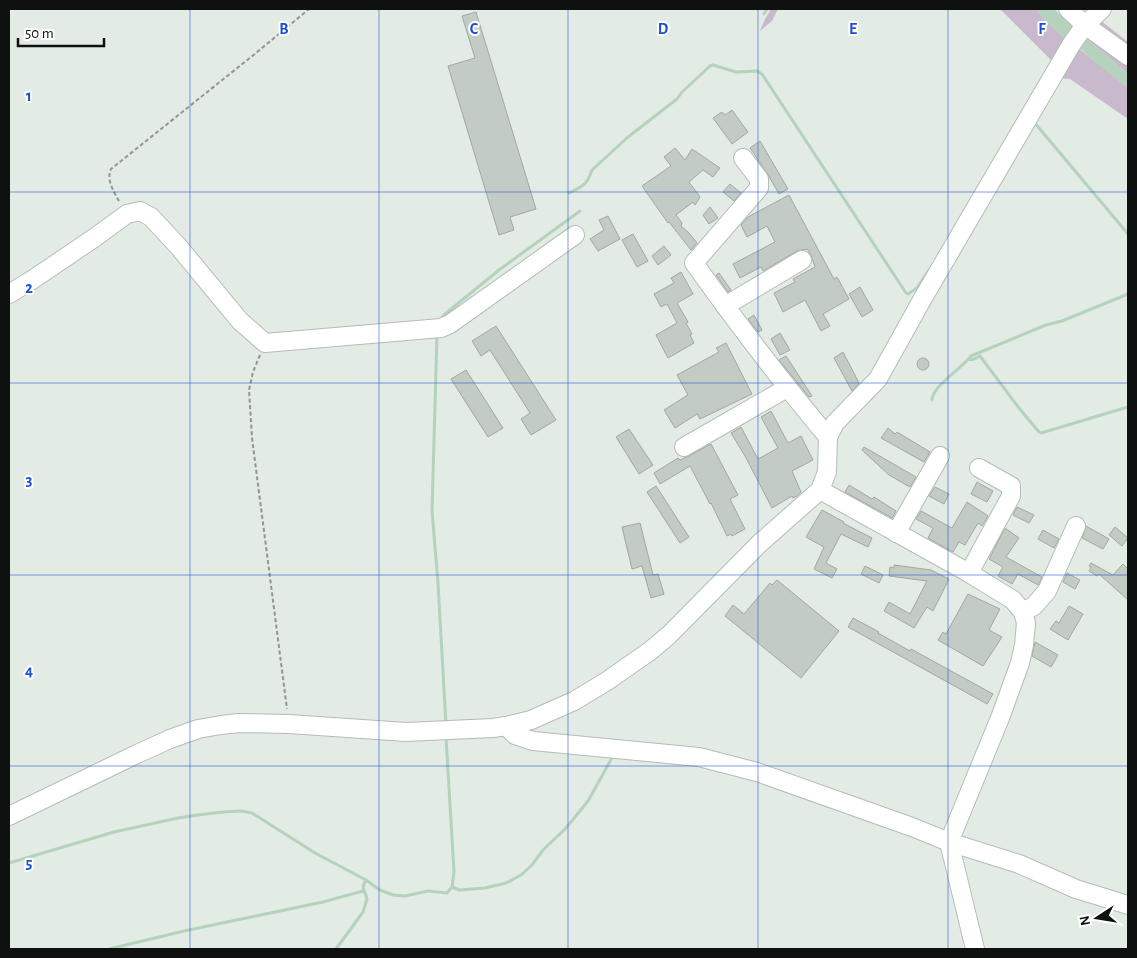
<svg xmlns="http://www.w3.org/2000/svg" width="1137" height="958" font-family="'Alegreya Sans',sans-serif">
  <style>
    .green { fill: #c9b9cc }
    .water { fill: #b5d2bd }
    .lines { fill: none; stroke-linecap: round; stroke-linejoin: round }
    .stream { stroke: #b5d2bd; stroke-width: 3 }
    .building { fill: #c3cbc5; stroke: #a1a8a2 }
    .minor-casing { stroke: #b5bcb7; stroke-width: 20 }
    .path { stroke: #909691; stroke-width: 2; stroke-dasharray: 4 2.5; stroke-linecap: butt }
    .minor { stroke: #fff; stroke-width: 18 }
    .grid { fill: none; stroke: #1d4ed8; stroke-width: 1; stroke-opacity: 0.55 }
    .grid-label { font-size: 16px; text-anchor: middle; font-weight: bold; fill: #1d4ed8; stroke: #fff; stroke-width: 4; stroke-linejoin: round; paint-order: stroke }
  </style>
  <rect width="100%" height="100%" fill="#e3ebe5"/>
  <g class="green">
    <path d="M771 9H778L772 21 760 31 765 19Z"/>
    <path d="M1000 9H1036L1045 20 1069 42 1055 64Z"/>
    <path d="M1100 20 1128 42V74L1083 36Z"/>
    <path d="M1076 46 1128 88V119L1070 79 1059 78Z"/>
  </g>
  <path class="water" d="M1036 9H1054L1083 36 1128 74V88L1101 67 1082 50 1069 42 1045 20Z"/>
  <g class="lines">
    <g class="stream">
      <path d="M764 14 767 9"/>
      <path d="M1034 122 1128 234"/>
      <path d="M569 193C583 186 587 185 592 170L628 137 677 99 682 92 710 66 713 65 736 72 757 71 762 74 906 293 908 294 917 288 929 270"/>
      <path d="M439 321 445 314 499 270 580 211"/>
      <path d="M437 335 432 511 438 583 446 725"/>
      <path d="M969 359C974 361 976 358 980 356L1019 408 1039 432 1041 433 1128 407"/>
      <path d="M932 400C932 387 962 368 971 356L1046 325 1062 321 1128 294"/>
      <path d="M9 863 114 832 178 818 198 815 223 812 241 811 252 813 315 853 366 880 380 890 393 895 405 896 428 891 447 893 452 887 454 872 446 737"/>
      <path d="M452 887 459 890 485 888 506 883 521 875 532 865 543 850 566 828 588 801 613 756"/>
      <path d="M109 949 184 931 323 902 363 891"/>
      <path d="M336 949 363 912 367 899C365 889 360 891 366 880"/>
    </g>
  </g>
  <g class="building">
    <path d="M476 12 536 209 510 217 514 230 499 235 448 66 475 58 462 16Z"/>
    <path d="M732 110 748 132 732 144 713 118 722 112 725 115Z"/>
    <path d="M760 141 788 189 779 194 767 173 750 148Z"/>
    <path d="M675 148 685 160 692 149 720 168 713 177 703 170 689 182 700 197 695 205 693 202 676 215 682 223 681 226 689 233 697 243 691 250 669 222 668 223 642 186 671 166 664 157Z"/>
    <path d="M730 184 741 193 734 201 723 192Z"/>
    <path d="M789 195 834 279 837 277 849 299 823 314 830 326 821 331 805 300 783 312 774 293 795 282 793 279 815 267 811 255 807 249 797 251 763 271 761 267 740 278 733 264 775 242 767 226 747 237 741 225 748 217Z"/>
    <path d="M710 207 718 218 709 224 703 215Z"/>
    <path d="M608 216 620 239 598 251 590 239 604 230 599 220Z"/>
    <path d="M633 234 648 261 637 267 622 240Z"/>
    <path d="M664 246 671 255 658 265 652 256Z"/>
    <path d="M681 272 693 294 677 303 688 322 686 323 692 334 690 335 694 343 668 358 656 335 677 323 667 304 661 307 654 294 674 283 671 278Z"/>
    <path d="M719 273 731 290 728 292 716 275Z"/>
    <path d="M860 287 873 310 862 317 849 294Z"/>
    <path d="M754 315 762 330 758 332 748 319Z"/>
    <path d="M496 326 556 420 531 435 521 419 530 413 490 350 481 356 472 341Z"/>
    <path d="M780 333 790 350 780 355 771 339Z"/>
    <path d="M726 343 752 394 700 419 697 414 675 428 664 410 688 395 677 375 719 352 716 348Z"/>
    <path d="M843 352 859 383 852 391 834 358Z"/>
    <path d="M786 356 812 396 809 397 779 360Z"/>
    <circle cx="923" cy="364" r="6"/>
    <path d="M466 370 503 428 488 437 451 379Z"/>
    <path d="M771 411 788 443 801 436 813 460 792 471 801 492 797 496 793 498 792 496 772 508 745 456 731 433 741 427 758 459 778 448 761 417Z"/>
    <path d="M888 428 895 434 897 432 930 452 924 462 881 438Z"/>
    <path d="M629 429 653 465 639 474 616 437Z"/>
    <path d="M711 444 738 495 730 499 745 529 732 536 731 534 727 536 711 503 710 504 690 466 660 484 654 473 678 458 680 460 689 456Z"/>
    <path d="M864 447 916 477 910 487 889 475 862 450Z"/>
    <path d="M977 482 993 491 987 502 971 494Z"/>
    <path d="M849 485 872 499 874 497 896 511 892 518 845 492Z"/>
    <path d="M656 486 689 537 680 543 647 492Z"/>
    <path d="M935 487 949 494 944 504 929 496Z"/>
    <path d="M967 502 988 516 982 526 978 523 965 545 959 542 953 552 928 538 933 528 916 519 921 511 952 528Z"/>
    <path d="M1017 507 1034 515 1029 523 1013 515Z"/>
    <path d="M822 510 844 522 843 523 872 538 868 547 841 534 826 563 837 569 832 578 814 569 824 547 806 537Z"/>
    <path d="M640 523 653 575 658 574 664 594 651 598 642 566 632 569 622 527Z"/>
    <path d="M1086 526 1109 539 1103 549 1082 538Z"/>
    <path d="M1115 527 1128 538 1122 546 1109 535Z"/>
    <path d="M1005 528 1019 538 1006 557 1042 577 1038 585 1018 574 1012 584 998 576 1003 567 989 559Z"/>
    <path d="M1043 530 1059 539 1054 548 1038 539Z"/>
    <path d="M1091 563 1113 575 1123 564 1128 569V600L1099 574 1097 576 1089 571 1091 567 1089 566Z"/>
    <path d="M894 565 931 570 949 579 933 611 927 607 914 628 884 611 889 602 910 614 927 581 889 576 890 567 894 568Z"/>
    <path d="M865 566 883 575 879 583 861 574Z"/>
    <path d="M1067 573 1080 580 1075 589 1063 582Z"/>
    <path d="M777 580 839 631 801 678 725 616 733 605 744 614 770 583 772 585Z"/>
    <path d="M968 594 1000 609 989 630 1002 637 983 666 938 640 943 632 946 634Z"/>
    <path d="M1069 606 1083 614 1068 640 1050 629 1056 621 1059 623Z"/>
    <path d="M853 618 879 632 878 633 910 651 911 649 993 694 987 704 848 627Z"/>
    <path d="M1035 642 1058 655 1051 667 1032 656Z"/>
  </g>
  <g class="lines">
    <g class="minor-casing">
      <g id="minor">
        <path d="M1068 9 1085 25 1128 56"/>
        <path d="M743 158 759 179V188L694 263C737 323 781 381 828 437"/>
        <path d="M9 294 32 280 94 238 127 214 140 211 151 217 178 246 240 321 265 343 441 328 450 324 575 235"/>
        <path d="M725 306 802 260"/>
        <path d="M684 447 787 388"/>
        <path d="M820 490 969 573 1013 600 1023 612 1026 623 1024 645 1020 663 1000 718 949 842 975 949"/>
        <path d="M896 533 940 456"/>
        <path d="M969 573 1011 496V486L979 468"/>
        <path d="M1023 612 1034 606 1047 591 1076 526"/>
        <path d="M506 726 515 735 533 741 699 757 757 772 912 827 949 842 1019 864 1076 889 1128 905"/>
        <path d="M9 816 137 754 170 739 198 729 221 725 239 723 289 724 406 732 493 728 506 726 531 720 574 701 607 681 650 651 669 635 759 544 820 490 827 472 828 437 835 423 878 379 923 298 1071 45 1085 25 1102 9"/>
      </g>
    </g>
    <g class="path">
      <path d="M119 201C114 192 106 180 111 169L256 53 309 9"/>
      <path d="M260 355 253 372 249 390 252 438 287 709"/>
    </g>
    <use href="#minor" class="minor"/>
  </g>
  <path class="grid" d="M190 9V949M379 9V949M568 9V949M758 9V949M948 9V949M9 192H1128M9 383H1128M9 575H1128M9 766H1128"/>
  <g class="grid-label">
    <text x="284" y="34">B</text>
    <text x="474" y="34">C</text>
    <text x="663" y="34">D</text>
    <text x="853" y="34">E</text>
    <text x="1042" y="34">F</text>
    <text x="29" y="101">1</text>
    <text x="29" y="293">2</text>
    <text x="29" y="485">3</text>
    <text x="29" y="676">4</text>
    <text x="29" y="868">5</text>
  </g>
  <rect width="1137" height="958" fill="none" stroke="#0e110f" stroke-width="20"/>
  <g transform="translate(1097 918) rotate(258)" stroke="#ffffff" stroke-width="4" paint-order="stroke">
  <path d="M0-4L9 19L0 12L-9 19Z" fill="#0e110f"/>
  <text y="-8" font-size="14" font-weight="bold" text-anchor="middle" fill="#0e110f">N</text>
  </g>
  <path d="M18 38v8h86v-8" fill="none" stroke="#0e110f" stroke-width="2.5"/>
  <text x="25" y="38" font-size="15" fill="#0e110f" stroke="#ffffff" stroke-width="4" paint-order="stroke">50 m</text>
</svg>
